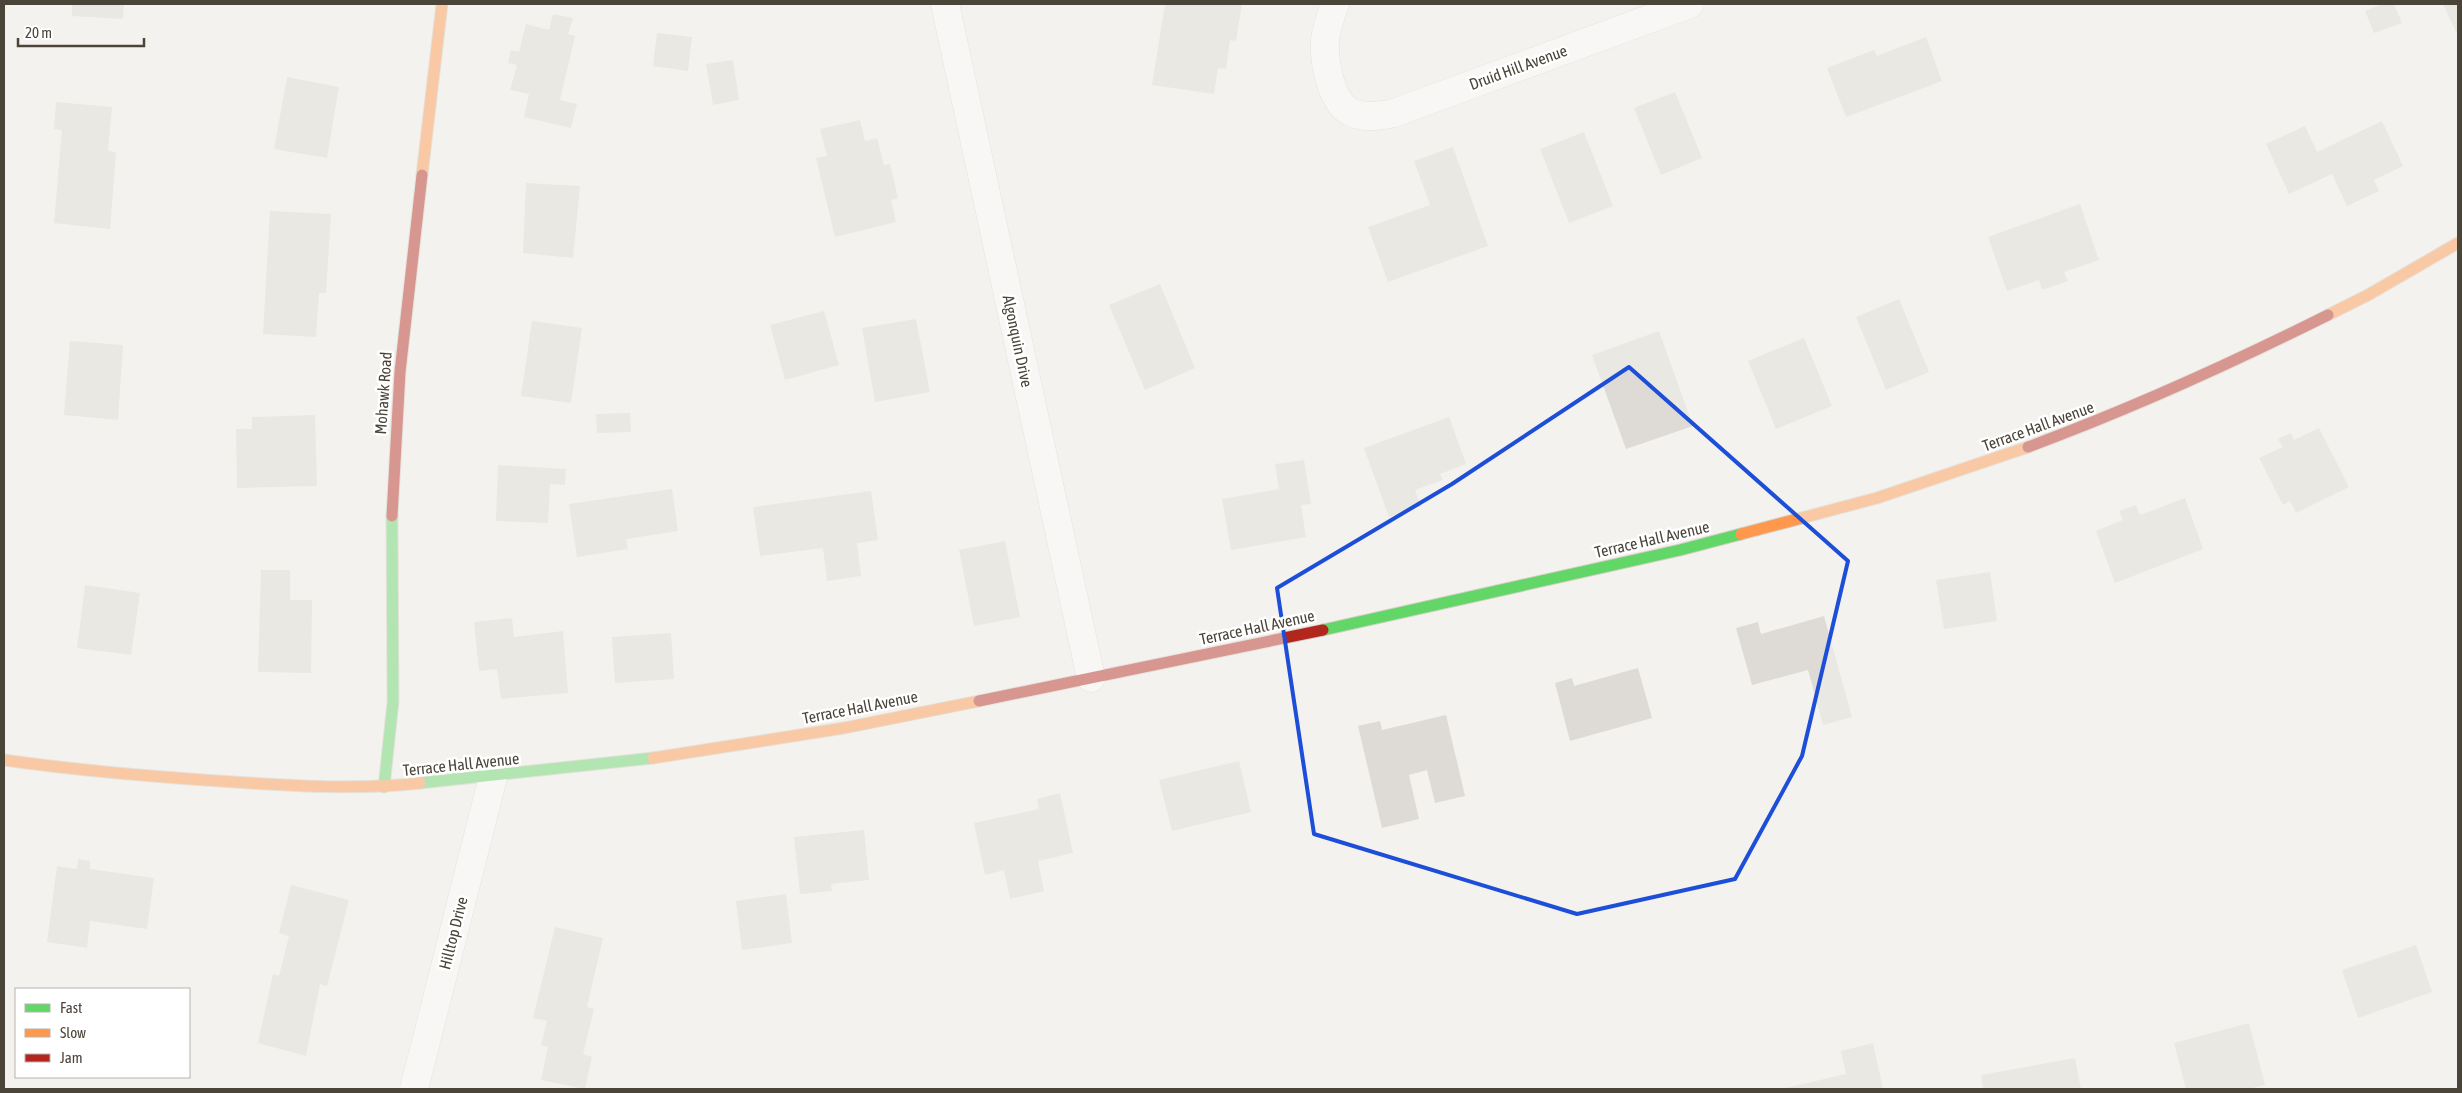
<svg xmlns="http://www.w3.org/2000/svg" width="2462" height="1093" font-family="'Asap Condensed',sans-serif">
  <style>
    .building { fill: #dedbd6 }
    .lines { fill: none; stroke-linecap: round; stroke-linejoin: round }
    .street-casing { stroke: #d2d0cb; stroke-width: 29 }
    .fast-casing { stroke: #d3cfc5; stroke-width: 13 }
    .slow-casing { stroke: #d3cfc5; stroke-width: 13 }
    .jam-casing { stroke: #d3cfc5; stroke-width: 13 }
    .street { stroke: #fdfdfc; stroke-width: 28 }
    .fast { stroke: #63d668; stroke-width: 11 }
    .slow { stroke: #ff974d; stroke-width: 11 }
    .jam { stroke: #b3261e; stroke-width: 11 }
    .marked { fill: none; stroke: #1d4ed8; stroke-width: 4; stroke-linejoin: round }
    .labels { text-anchor: middle; dominant-baseline: central; stroke-width: 5; stroke-linejoin: round; paint-order: stroke }
    .street-label { font-size: 16px; fill: #4b4439; stroke: #fff }
  </style>
  <rect width="100%" height="100%" fill="#f4f2ee"/>
  <g class="building">
    <path d="M72 4H124L123 19 72 16Z"/>
    <path d="M1165 4H1242L1236 41 1230 40 1226 69 1218 68 1214 94 1152 85Z"/>
    <path d="M2383 4H2394L2402 23 2374 33 2365 11Z"/>
    <path d="M2443 4H2458V36Z"/>
    <path d="M553 14 573 18 568 34 575 36 560 100 577 104 571 128 524 117 529 94 510 90 517 65 508 63 511 50 519 52 526 24 549 30Z"/>
    <path d="M657 33 692 37 688 71 653 66Z"/>
    <path d="M1926 37 1942 81 1846 117 1827 68 1874 50 1877 56Z"/>
    <path d="M733 60 739 100 713 105 706 64Z"/>
    <path d="M287 77 339 87 327 158 274 149Z"/>
    <path d="M1675 92 1702 158 1661 175 1634 108Z"/>
    <path d="M56 102 112 107 108 151 116 152 110 229 54 223 62 130 54 129Z"/>
    <path d="M860 120 865 141 877 138 884 165 890 164 898 198 891 200 896 222 835 237 816 158 827 156 820 129Z"/>
    <path d="M2382 121 2403 166 2374 180 2379 191 2347 206 2332 174 2289 194 2266 144 2305 126 2317 152Z"/>
    <path d="M1584 132 1613 206 1569 223 1540 149Z"/>
    <path d="M1453 147 1488 246 1388 282 1368 227 1430 205 1414 161Z"/>
    <path d="M526 183 580 186 573 258 523 253Z"/>
    <path d="M2080 204 2099 260 2064 272 2068 281 2042 290 2039 280 2007 291 1988 237Z"/>
    <path d="M270 211 331 214 326 293H319L316 337 263 334Z"/>
    <path d="M1160 284 1195 368 1145 390 1109 305Z"/>
    <path d="M1899 299 1929 372 1886 390 1856 317Z"/>
    <path d="M824 311 839 365 785 380 770 325Z"/>
    <path d="M916 319 930 392 875 402 862 328Z"/>
    <path d="M532 321 582 328 571 403 521 396Z"/>
    <path d="M1659 331 1693 426 1626 449 1592 355Z"/>
    <path d="M1804 338 1832 406 1776 429 1748 361Z"/>
    <path d="M70 341 123 345 118 420 64 415Z"/>
    <path d="M630 413 631 432 597 433 596 414Z"/>
    <path d="M315 415 317 486 237 488 236 429H252V417Z"/>
    <path d="M1449 417 1466 464 1440 474 1443 480 1415 490 1421 506 1389 517 1364 448Z"/>
    <path d="M2319 428 2349 487 2296 513 2290 501 2283 505 2259 458 2283 447 2278 439 2291 433 2294 440Z"/>
    <path d="M1304 460 1311 504 1301 505 1306 537 1231 550 1222 499 1279 489 1275 464Z"/>
    <path d="M498 465 566 469 565 485 550 484 548 523 496 521Z"/>
    <path d="M672 489 678 531 626 539 628 549 577 557 569 504Z"/>
    <path d="M871 491 878 540 857 543 861 576 827 581 823 548 760 556 753 507Z"/>
    <path d="M2185 498 2203 549 2115 583 2096 531 2123 520 2119 511 2136 505 2140 515Z"/>
    <path d="M1005 541 1020 617 974 626 959 550Z"/>
    <path d="M261 570H290V600H312L311 673 258 672Z"/>
    <path d="M1990 572 1997 621 1944 629 1936 580Z"/>
    <path d="M85 585 140 593 131 655 77 648Z"/>
    <path d="M1824 616 1852 717 1823 725 1808 670 1752 685 1736 628 1758 622 1761 634Z"/>
    <path d="M512 618 514 637 563 631 568 693 501 699 497 669 479 671 474 622Z"/>
    <path d="M671 633 674 679 615 683 612 637Z"/>
    <path d="M1638 668 1652 718 1570 741 1555 683 1572 678 1574 686Z"/>
    <path d="M1446 715 1465 796 1435 803 1427 770 1409 775 1419 819 1382 828 1358 726 1380 721 1382 730Z"/>
    <path d="M1239 761 1251 812 1172 831 1159 780Z"/>
    <path d="M1060 793 1073 853 1038 861 1044 891 1010 899 1004 870 985 875 974 823 1039 809 1037 799Z"/>
    <path d="M864 830 869 880 831 884 832 891 800 894 794 837Z"/>
    <path d="M78 859 90 861V869L154 878 147 929 90 921 87 948 47 942 57 866 77 869Z"/>
    <path d="M291 885 349 900 327 986 320 984 306 1056 258 1043 273 974 279 976 289 936 279 933Z"/>
    <path d="M786 894 792 943 742 950 736 901Z"/>
    <path d="M555 927 603 938 587 1007 594 1009 583 1054 592 1057 585 1089 541 1080 548 1047 541 1045 547 1021 533 1018Z"/>
    <path d="M2416 945 2432 992 2358 1018 2342 970Z"/>
    <path d="M2249 1023 2265 1085 2249 1089H2186L2174 1043Z"/>
    <path d="M1873 1043 1883 1089H1781L1846 1074 1841 1051Z"/>
    <path d="M2075 1058 2081 1089H1983L1981 1075Z"/>
  </g>
  <g class="lines">
    <g class="street-casing">
      <g id="street">
        <path d="M945 4 1091 678"/>
        <path d="M1335 4C1331 15 1326 29 1325 41 1324 61 1330 100 1349 111 1362 119 1380 116 1394 113L1690 4"/>
        <path d="M414 1089 493 777"/>
      </g>
    </g>
    <g class="fast-casing">
      <g id="fast">
        <path d="M1323 630 1680 550 1741 534"/>
        <path d="M420 783 653 758"/>
        <path d="M384 787 393 702 392 516"/>
      </g>
    </g>
    <g class="slow-casing">
      <g id="slow">
        <path d="M422 175 442 4"/>
        <path d="M2328 315 2368 295 2458 243"/>
        <path d="M1741 534 1877 498 2028 447"/>
        <path d="M653 758 844 728 979 701"/>
        <path d="M4 760C81 771 157 777 234 782 296 786 359 790 420 783"/>
      </g>
    </g>
    <g class="jam-casing">
      <g id="jam">
        <path d="M2028 447C2131 409 2230 364 2328 315"/>
        <path d="M392 516 400 372 422 175"/>
        <path d="M979 701 1323 630"/>
      </g>
    </g>
    <use href="#street" class="street"/>
    <use href="#fast" class="fast"/>
    <use href="#slow" class="slow"/>
    <use href="#jam" class="jam"/>
  </g>
  <path d="M0 0H2462V1093H0ZM1629 367 1848 561 1802 756 1735 879 1577 914 1314 834 1277 588 1452 484Z" fill="#f4f2ee" fill-opacity=".55" fill-rule="evenodd"/>
  <path class="marked" d="M1629 367 1848 561 1802 756 1735 879 1577 914 1314 834 1277 588 1452 484Z"/>
  <g class="labels">
    <g class="street-label">
      <text transform="translate(1518 67) rotate(-20)">Druid Hill Avenue</text>
      <text transform="translate(1018 341) rotate(78)">Algonquin Drive</text>
      <text transform="translate(383 393) rotate(-86)">Mohawk Road</text>
      <text transform="translate(2038 426) rotate(-20)">Terrace Hall Avenue</text>
      <text transform="translate(1652 539) rotate(-13)">Terrace Hall Avenue</text>
      <text transform="translate(1257 627) rotate(-12)">Terrace Hall Avenue</text>
      <text transform="translate(860 707) rotate(-11)">Terrace Hall Avenue</text>
      <text transform="translate(461 764) rotate(-6)">Terrace Hall Avenue</text>
      <text transform="translate(453 933) rotate(-76)">Hilltop Drive</text>
    </g>
  </g>
  <rect width="2462" height="1093" fill="none" stroke="#4b4439" stroke-width="10"/>
  <rect x="15" y="988" width="175" height="90" fill="#ffffff" stroke="#b7b4b0"/>
  <rect x="25" y="1004" width="25" height="8" fill="#63d668" stroke="#b7b4b0"/>
  <text x="60" y="1013" font-size="15" fill="#4b4439">Fast</text>
  <rect x="25" y="1029" width="25" height="8" fill="#ff974d" stroke="#b7b4b0"/>
  <text x="60" y="1038" font-size="15" fill="#4b4439">Slow</text>
  <rect x="25" y="1054" width="25" height="8" fill="#b3261e" stroke="#b7b4b0"/>
  <text x="60" y="1063" font-size="15" fill="#4b4439">Jam</text>
  <path d="M18 38v8h126v-8" fill="none" stroke="#4b4439" stroke-width="2.5"/>
  <text x="25" y="38" font-size="15" fill="#4b4439" stroke="#ffffff" stroke-width="4" paint-order="stroke">20 m</text>
</svg>
